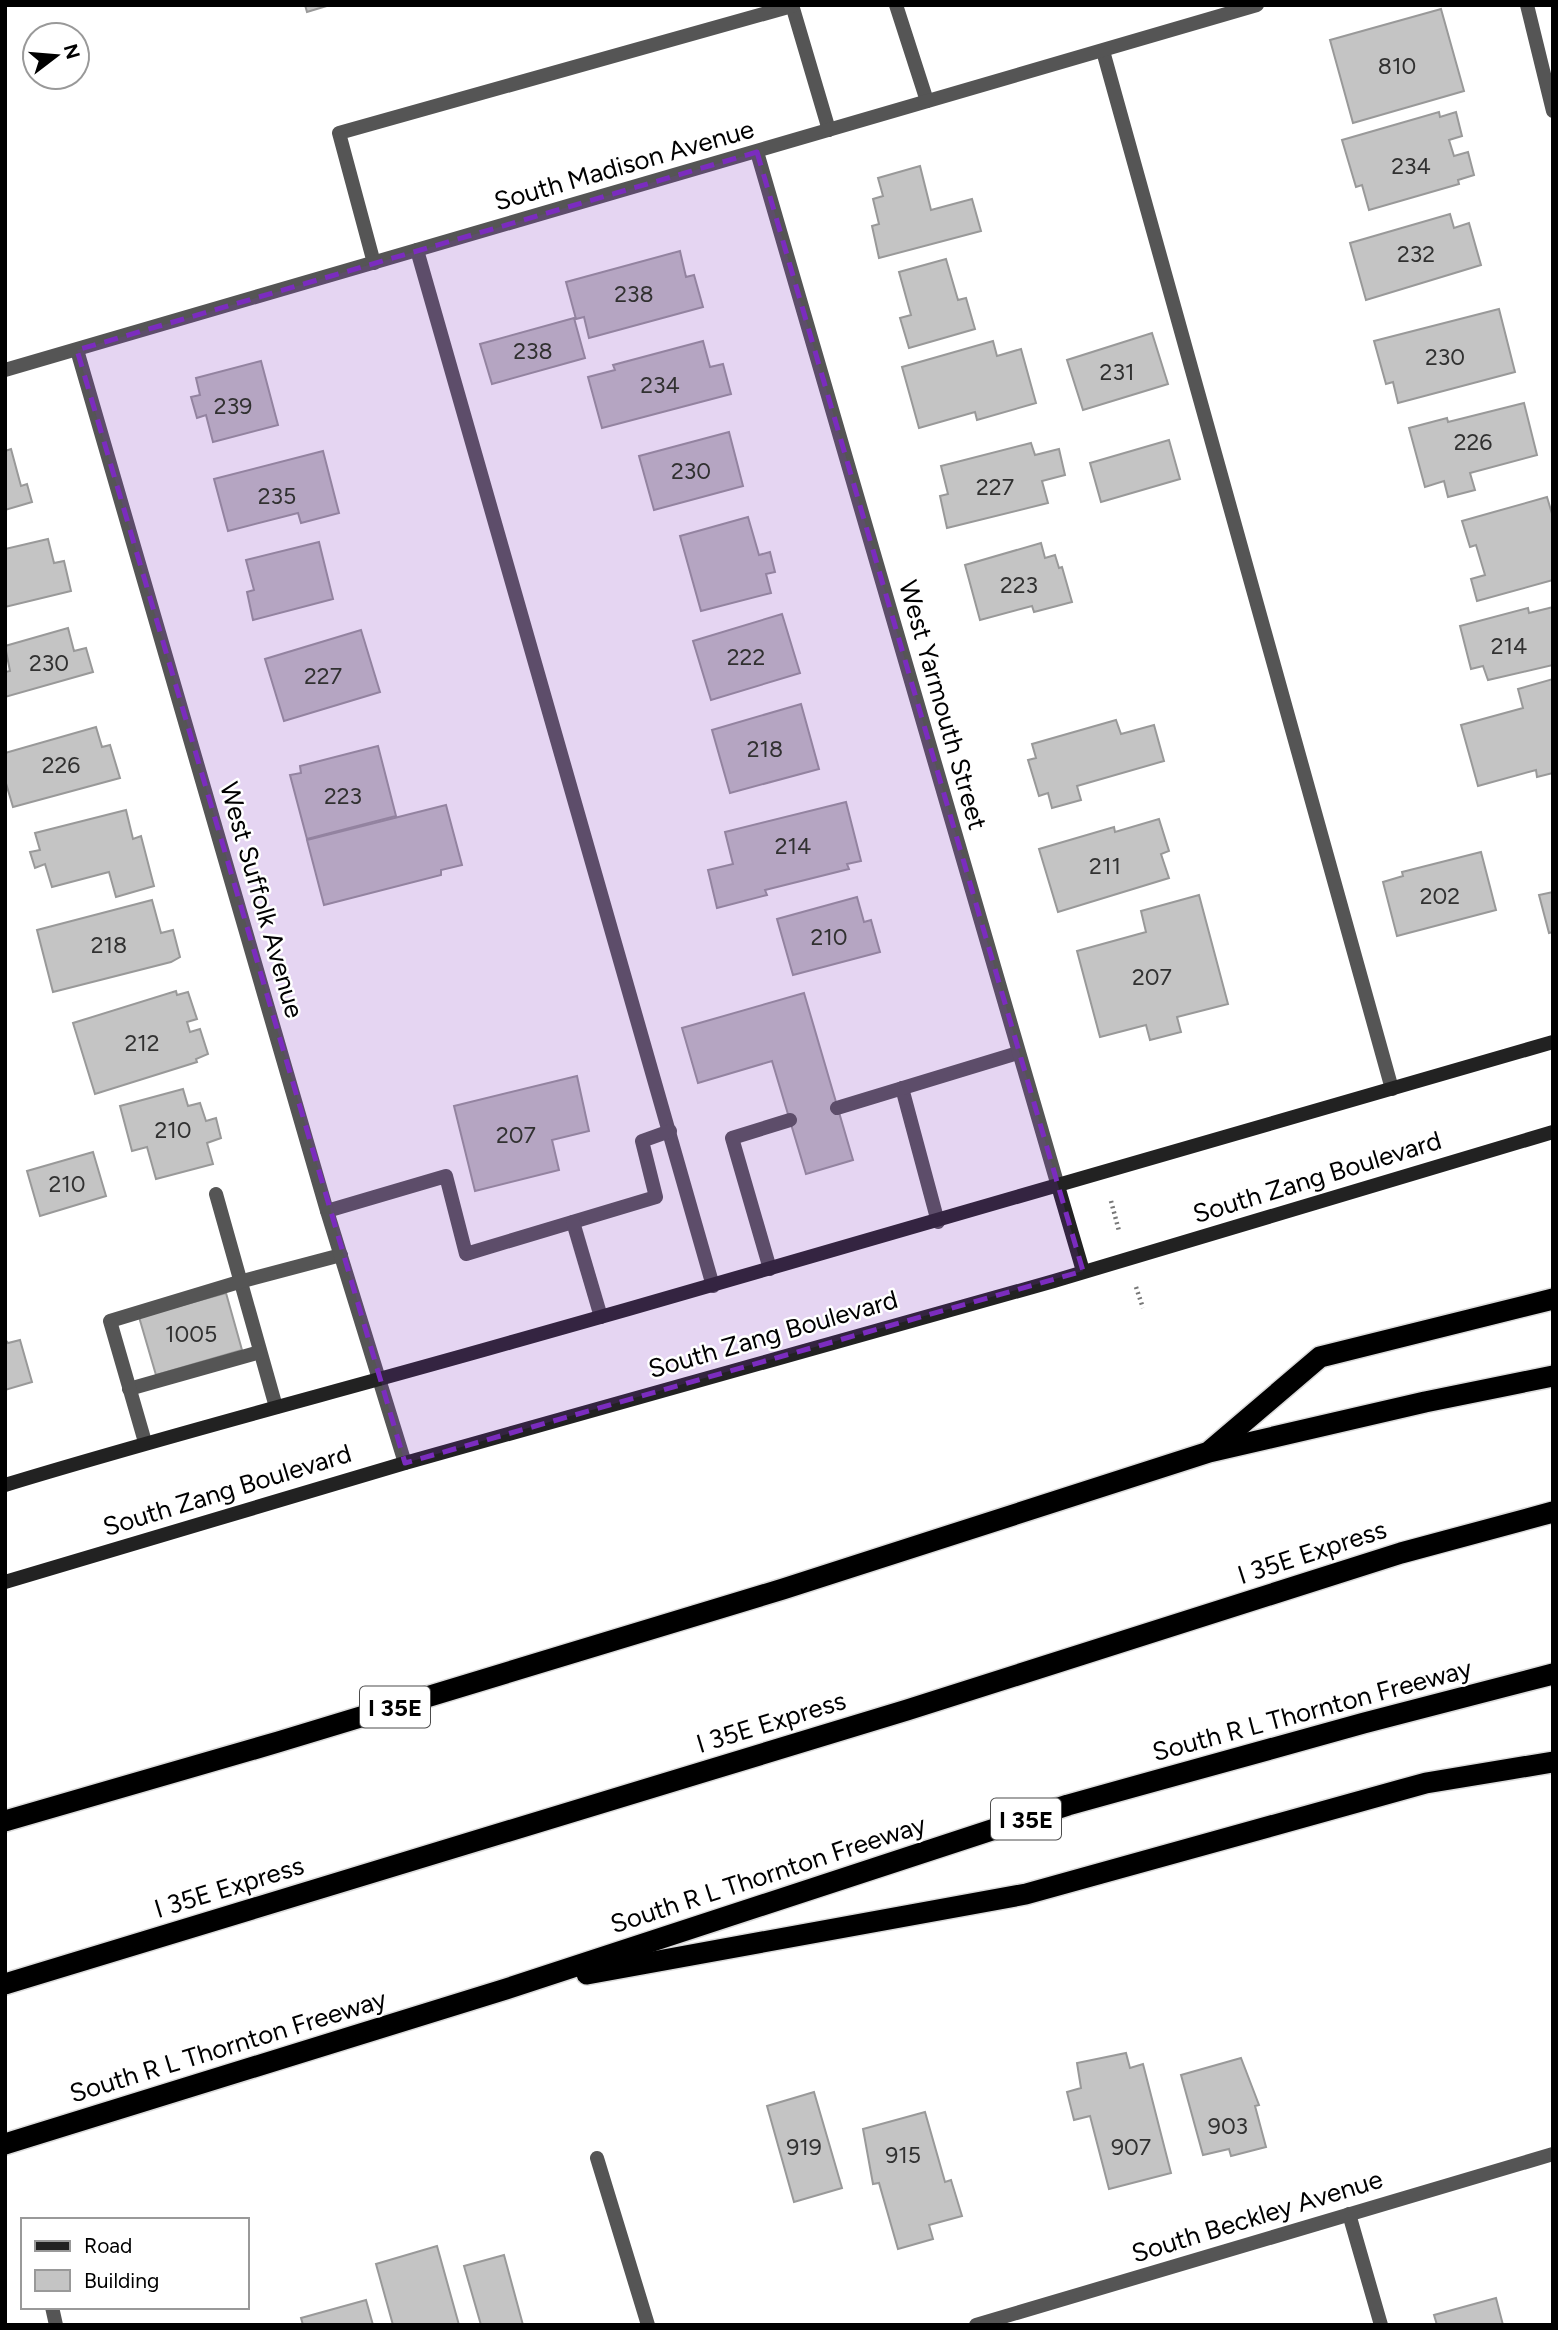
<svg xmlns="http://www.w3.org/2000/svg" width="1558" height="2330" font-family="Figtree,sans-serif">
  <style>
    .building { fill: #c4c4c4; stroke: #999; stroke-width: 2 }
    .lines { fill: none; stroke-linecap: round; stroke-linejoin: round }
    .motorway-casing { stroke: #dbdbdb; stroke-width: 24 }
    .path { stroke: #777; stroke-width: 4.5; stroke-dasharray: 2 3.5; stroke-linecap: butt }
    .service { stroke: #555; stroke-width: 14 }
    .minor { stroke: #555; stroke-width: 14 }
    .tertiary { stroke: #555; stroke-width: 14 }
    .secondary { stroke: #222; stroke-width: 14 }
    .motorway { stroke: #000; stroke-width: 21 }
    .marked { fill: #7b2cbf; fill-opacity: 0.2; stroke: #7b2cbf; stroke-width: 5; stroke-dasharray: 14 9; stroke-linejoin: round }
    .labels { text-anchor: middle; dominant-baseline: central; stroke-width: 5; stroke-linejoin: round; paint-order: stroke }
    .number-label { font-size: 23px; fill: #313131 }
    .shield { fill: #fff; stroke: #4c4c4c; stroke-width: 2 }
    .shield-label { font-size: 24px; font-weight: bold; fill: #000 }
    .street-label { font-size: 26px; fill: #000; stroke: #fff }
  </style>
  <rect width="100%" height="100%" fill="#fff"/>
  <g class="building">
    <path d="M305 5H330L307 12Z"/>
    <path d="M1441 9 1464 91 1353 123 1330 40Z"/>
    <path d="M1439 112 1440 117 1456 112 1462 136 1449 140 1454 156 1468 152 1474 175 1458 180 1459 184 1369 210 1362 185 1356 187 1342 140Z"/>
    <path d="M920 166 931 210 972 199 981 231 879 258 872 226 879 224 873 199 883 196 878 178Z"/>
    <path d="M1450 214 1454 228 1469 223 1481 265 1366 300 1350 243Z"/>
    <path d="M680 251 686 277 694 275 703 307 589 338 584 317 576 319 566 282Z"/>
    <path d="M946 259 958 300 966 298 975 329 909 348 900 318 911 315 899 272Z"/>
    <path d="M1499 309 1515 372 1398 403 1393 382 1386 384 1374 341Z"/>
    <path d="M574 318 585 358 492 384 480 344Z"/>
    <path d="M1152 333 1168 384 1083 410 1067 360Z"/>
    <path d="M703 341 710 367 723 364 731 394 602 428 588 377 615 370 613 365Z"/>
    <path d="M993 341 997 356 1021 349 1036 403 977 420 975 412 919 428 902 367Z"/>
    <path d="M261 361 278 425 213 442 206 415 197 418 191 397 200 395 196 378Z"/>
    <path d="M1524 403 1537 455 1470 473 1475 490 1448 497 1444 481 1425 487 1409 428 1447 418 1448 422Z"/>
    <path d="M729 432 743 486 654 510 639 456Z"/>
    <path d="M1169 440 1180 479 1101 502 1090 463Z"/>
    <path d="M1031 443 1035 455 1059 449 1065 475 1042 481 1048 503 947 528 940 496 948 494 941 466Z"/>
    <path d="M11 449 21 486 27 484 32 502 5 510V451Z"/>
    <path d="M323 451 339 513 301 523 298 513 228 531 214 479Z"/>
    <path d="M1547 497 1553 517V580L1477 601 1471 579 1485 575 1476 545 1470 547 1462 521Z"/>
    <path d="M748 517 759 555 770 552 775 572 766 574 771 593 701 611 680 536Z"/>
    <path d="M48 539 54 563 64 561 71 591 5 607V549Z"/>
    <path d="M319 542 333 599 253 620 247 592 254 590 246 560Z"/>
    <path d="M1041 543 1045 558 1055 555 1059 568 1062 567 1072 602 1034 612 1032 606 980 620 965 565Z"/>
    <path d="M1553 607V665L1488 680 1483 666 1471 669 1460 626 1528 608 1529 613Z"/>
    <path d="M782 614 800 673 711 700 693 641Z"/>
    <path d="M68 628 74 651 86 648 93 672 5 697V672L10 671 5 646Z"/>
    <path d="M361 630 380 692 284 721 265 659Z"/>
    <path d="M1553 679V773L1537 777 1536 770 1478 786 1461 725 1523 708 1518 689Z"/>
    <path d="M801 704 819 769 730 793 712 730Z"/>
    <path d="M1116 720 1121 734 1154 725 1164 761 1077 786 1081 800 1052 808 1048 793 1039 796 1028 760 1036 758 1032 744Z"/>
    <path d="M96 727 102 747 110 745 120 778 13 807 5 780V753Z"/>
    <path d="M378 746 396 816 307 839 290 775 301 773 300 766Z"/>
    <path d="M846 802 861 861 847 864 849 869 765 890 767 895 717 908 708 870 733 864 725 832Z"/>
    <path d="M446 805 462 865 441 870V875L324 905 307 840Z"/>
    <path d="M126 810 133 839 141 836 154 886 116 897 109 872 52 887 45 864 35 868 30 852 40 850 35 833Z"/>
    <path d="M1159 819 1169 851 1161 854 1169 878 1058 912 1039 849 1114 827 1115 832Z"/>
    <path d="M1481 852 1496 910 1397 936 1383 882 1403 876 1402 872Z"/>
    <path d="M1553 892V932L1549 933 1539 895Z"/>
    <path d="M1199 895 1228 1004 1177 1017 1181 1032 1150 1040 1146 1025 1100 1037 1077 951 1146 932 1141 911Z"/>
    <path d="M857 897 864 922 871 920 880 952 793 975 777 919Z"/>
    <path d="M152 900 161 933 173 930 180 957 171 962 53 992 37 930Z"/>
    <path d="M176 991 177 995 188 992 197 1019 187 1022 190 1032 200 1029 208 1054 196 1059 197 1062 95 1094 73 1023Z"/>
    <path d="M804 993 853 1160 806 1174 772 1061 698 1083 682 1028Z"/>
    <path d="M577 1076 589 1131 552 1140 559 1170 475 1191 454 1106Z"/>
    <path d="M183 1089 188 1106 200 1103 206 1121 216 1118 221 1138 207 1143 213 1164 156 1179 147 1147 132 1151 120 1106Z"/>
    <path d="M93 1152 106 1196 40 1216 27 1171Z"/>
    <path d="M226 1293 242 1350 156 1375 139 1317Z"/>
    <path d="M5 1339 8 1343 20 1340 32 1382 5 1390Z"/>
    <path d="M1126 2053 1130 2068 1143 2064 1171 2173 1109 2189 1090 2116 1074 2120 1067 2092 1081 2088 1077 2063Z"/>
    <path d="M1241 2058 1259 2105 1255 2106 1266 2147 1231 2156 1229 2149 1203 2155 1181 2075Z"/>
    <path d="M814 2092 842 2188 794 2202 767 2106Z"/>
    <path d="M925 2112 945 2182 951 2180 962 2216 929 2225 933 2239 898 2249 879 2183 873 2184 863 2129Z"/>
    <path d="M437 2246 459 2325H393L376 2264Z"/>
    <path d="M504 2255 523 2325H481L464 2266Z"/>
    <path d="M1496 2298 1503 2325H1437L1434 2315Z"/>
    <path d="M366 2300 373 2325H303L301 2318Z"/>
  </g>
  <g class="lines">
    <g class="motorway-casing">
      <g id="motorway">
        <path d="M1211 1450 1320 1357 1553 1299"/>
        <path d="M5 1821 278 1742 783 1589 1209 1452 1425 1402 1553 1376"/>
        <path d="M587 1974 1026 1894 1426 1783 1553 1762"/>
        <path d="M5 1984 907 1710 1401 1553 1553 1512"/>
        <path d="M5 2144 506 1989 1068 1805 1364 1723 1553 1674"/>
      </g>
    </g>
    <g class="path">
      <path d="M1111 1201 1119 1231"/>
      <path d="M1136 1287 1143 1308"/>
    </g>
    <g class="service">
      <path d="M792 5 829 130"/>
      <path d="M896 5 927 101"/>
      <path d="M1103 51 1392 1089"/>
      <path d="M417 250 713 1286"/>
      <path d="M374 263 339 133 792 6"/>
      <path d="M902 1088 938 1222"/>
      <path d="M837 1108 1018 1053"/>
      <path d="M216 1194 276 1407"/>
      <path d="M327 1211 446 1176 466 1254 656 1197 642 1141 670 1131"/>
      <path d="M573 1222 601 1317"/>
      <path d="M770 1269 732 1138 790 1120"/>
      <path d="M129 1389 260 1352"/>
      <path d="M145 1442 110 1321 239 1282 341 1255"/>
    </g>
    <g class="minor">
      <path d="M1527 5 1553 111"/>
      <path d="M757 152 1058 1186"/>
      <path d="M77 350 327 1211 405 1463"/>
      <path d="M5 370 1257 5"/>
      <path d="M597 2158 648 2325"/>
      <path d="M1349 2214 1381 2325"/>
      <path d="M52 2307 56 2325"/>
    </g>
    <path class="tertiary" d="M976 2325 1553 2154"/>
    <g class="secondary">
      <path d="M1058 1186 1083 1271"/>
      <path d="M5 1485C175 1433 348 1389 519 1340 864 1243 1208 1143 1553 1042"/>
      <path d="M5 1582 405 1463 1054 1281 1553 1132"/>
    </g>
    <use href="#motorway" class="motorway"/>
  </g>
  <path class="marked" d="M757 152 1083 1271 405 1463 77 350Z"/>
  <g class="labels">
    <g class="number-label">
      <text x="1397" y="66">810</text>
      <text x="1411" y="166">234</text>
      <text x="1416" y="254">232</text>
      <text x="634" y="294">238</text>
      <text x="533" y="351">238</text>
      <text x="1445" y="357">230</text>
      <text x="1117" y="372">231</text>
      <text x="660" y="385">234</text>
      <text x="233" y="406">239</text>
      <text x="1473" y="442">226</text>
      <text x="691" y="471">230</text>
      <text x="995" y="487">227</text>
      <text x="277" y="496">235</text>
      <text x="1019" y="585">223</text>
      <text x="1509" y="646">214</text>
      <text x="746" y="657">222</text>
      <text x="49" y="663">230</text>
      <text x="323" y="676">227</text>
      <text x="765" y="749">218</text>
      <text x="61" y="765">226</text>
      <text x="343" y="796">223</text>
      <text x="793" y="846">214</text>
      <text x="1105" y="866">211</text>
      <text x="1440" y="896">202</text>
      <text x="829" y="937">210</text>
      <text x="109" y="945">218</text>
      <text x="1152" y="977">207</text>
      <text x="142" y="1043">212</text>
      <text x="173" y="1130">210</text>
      <text x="516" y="1135">207</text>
      <text x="67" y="1184">210</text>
      <text x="191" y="1334">1005</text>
      <text x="1228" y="2126">903</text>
      <text x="804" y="2147">919</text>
      <text x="1131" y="2147">907</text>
      <text x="903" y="2155">915</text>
    </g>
    <g class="shield">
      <rect x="360" y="1686.5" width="70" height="41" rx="5"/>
      <rect x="991" y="1798.5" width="70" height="41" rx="5"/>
    </g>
    <g class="shield-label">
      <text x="395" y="1707">I 35E</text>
      <text x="1026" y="1819">I 35E</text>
    </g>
    <g class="street-label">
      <text transform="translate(624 165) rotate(-16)">South Madison Avenue</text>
      <text transform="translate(943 705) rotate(74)">West Yarmouth Street</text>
      <text transform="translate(262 900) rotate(74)">West Suffolk Avenue</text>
      <text transform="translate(1317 1177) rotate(-17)">South Zang Boulevard</text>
      <text transform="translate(773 1334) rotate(-16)">South Zang Boulevard</text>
      <text transform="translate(227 1490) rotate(-17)">South Zang Boulevard</text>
      <text transform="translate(1312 1552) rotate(-18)">I 35E Express</text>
      <text transform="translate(1312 1710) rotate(-15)">South R L Thornton Freeway</text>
      <text transform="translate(771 1722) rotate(-17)">I 35E Express</text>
      <text transform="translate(768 1874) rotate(-18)">South R L Thornton Freeway</text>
      <text transform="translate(229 1887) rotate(-17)">I 35E Express</text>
      <text transform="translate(228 2046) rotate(-17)">South R L Thornton Freeway</text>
      <text transform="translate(1257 2216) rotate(-17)">South Beckley Avenue</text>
    </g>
  </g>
  <rect width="1558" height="2330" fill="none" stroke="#000000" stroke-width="14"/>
  <rect x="21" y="2218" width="228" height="91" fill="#ffffff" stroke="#999999" stroke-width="2"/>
  <rect x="35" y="2241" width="35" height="10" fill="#222222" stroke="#999999" stroke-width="2"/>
  <text x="84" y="2253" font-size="21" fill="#000000">Road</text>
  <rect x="35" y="2270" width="35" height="21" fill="#c4c4c4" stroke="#999999" stroke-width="2"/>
  <text x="84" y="2288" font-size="21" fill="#000000">Building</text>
  <g transform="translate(56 56) rotate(74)"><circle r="33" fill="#ffffff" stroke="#999999" stroke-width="2"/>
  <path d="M0-5L12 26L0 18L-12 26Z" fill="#000000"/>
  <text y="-10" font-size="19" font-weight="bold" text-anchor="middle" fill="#000000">N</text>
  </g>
</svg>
